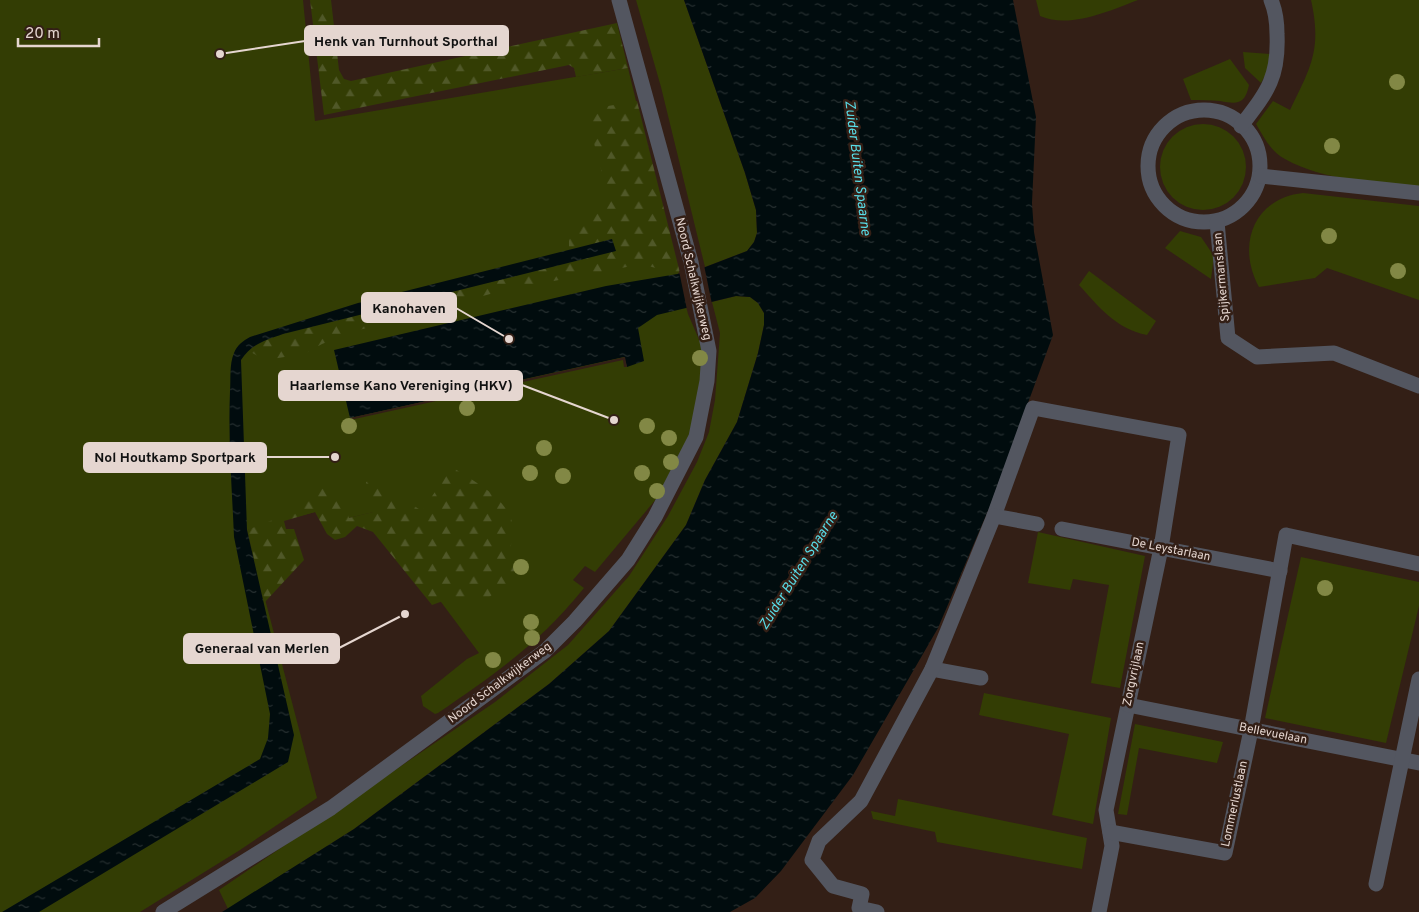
<svg xmlns="http://www.w3.org/2000/svg" width="1419" height="912" font-family="Overpass,sans-serif">
  <style>
    .green { fill: #333d04 }
    .forest { fill: url(#forest-firs) }
    .water { fill: url(#water-ripples) }
    .pier { fill: #331f16 }
    .lines { fill: none; stroke-linecap: round; stroke-linejoin: round }
    .minor { stroke: #535660; stroke-width: 15 }
    .tree { fill: #828845 }
    .labels { text-anchor: middle; dominant-baseline: central; stroke-width: 5; stroke-linejoin: round; paint-order: stroke }
    .street-label { font-size: 12px; fill: #e5d6d0; stroke: #331f16 }
    .water-label { font-size: 14px; font-style: italic; fill: #58dde8; stroke: #331f16 }
    .leader { fill: none; stroke: #e5d6d0; stroke-width: 2 }
    .callout-dot { fill: #e5d6d0; stroke: #331f16; stroke-width: 2 }
    .callout { fill: #e5d6d0; stroke: #e5d6d0; stroke-width: 2 }
    .callout-label { font-size: 14px; text-anchor: middle; font-weight: bold; fill: #111 }
  </style>
  <defs>
    <pattern id="forest-firs" width="22" height="20" patternUnits="userSpaceOnUse" patternTransform="scale(1.25)"><rect width="22" height="20" fill="#333d04"/><path d="M5 1l3.5 6h-7zM16 11l3.5 6h-7z" fill="#505828"/></pattern>
    <pattern id="water-ripples" width="26" height="14" patternUnits="userSpaceOnUse" patternTransform="scale(1.25)"><rect width="26" height="14" fill="#010c0e"/><path d="M2 4q2-2 4 0t4 0M15 11q2-2 4 0t4 0" fill="none" stroke="#262f30"/></pattern>
  </defs>
  <rect width="100%" height="100%" fill="#331f16"/>
  <g class="green">
    <path d="M0 0H303L315 121 628 68 688 314 704 351 698 422 662 492 595 572 585 566 573 580 584 588C540 643 495 674 438 713L435 714 423 706 421 696 467 659 479 653 374 512 349 518 315 512 247 530 317 798 240 850 140 912H0Z"/>
    <path d="M636 0H684L745 173 756 210 757 233 754 242 747 251 705 267 661 87Z"/>
    <path d="M1036 0H1138C1109 11 1070 29 1040 16Z"/>
    <path d="M1311 0H1419V187C1375 182 1324 181 1285 159 1271 152 1263 136 1256 124L1273 101 1290 110C1311 67 1322 49 1311 0Z"/>
    <path d="M1243 52 1270 54 1267 72 1261 83 1245 68Z"/>
    <path d="M1230 59 1249 85C1245 105 1237 104 1220 101 1211 100 1200 100 1191 100L1183 79Z"/>
    <circle cx="1203" cy="167" r="43"/>
    <path d="M1303 193 1419 206V300L1327 268 1315 278 1259 287C1236 245 1254 198 1303 193Z"/>
    <path d="M1180 231 1201 237 1214 256 1211 279 1165 248Z"/>
    <path d="M1089 271 1156 321 1147 335C1116 329 1099 307 1079 285Z"/>
    <path d="M736 296 750 297 758 303 764 313V325L758 353 737 422 705 480 686 525 609 631 549 684 354 829 228 909 219 890 495 702 568 645 629 576 668 516 697 462 709 432 715 400 720 333 712 302Z"/>
    <path d="M1038 532 1145 556 1120 688 1091 683 1109 585 1073 579 1070 590 1028 583Z"/>
    <path d="M1301 557 1419 582V606L1386 743 1265 718Z"/>
    <path d="M984 693 1111 718 1093 824 1052 815 1069 734 979 715Z"/>
    <path d="M1135 724 1223 742 1217 763 1139 748 1127 815 1118 814Z"/>
    <path d="M898 799 1087 838 1082 869 937 842 935 832 873 819 871 811 895 816Z"/>
  </g>
  <g class="forest">
    <path d="M310 0H331L339 70 344 79 351 81 617 23 628 68 576 77 574 68 569 65 324 115Z"/>
    <path d="M637 101 680 273C664 272 652 265 637 265L501 291 352 332 322 344 304 354 265 360 247 350 260 342 283 334 615 251 612 239 569 250V229L604 208 608 195 585 110Z"/>
    <path d="M452 467C473 481 511 499 513 528 514 535 511 543 510 551L519 562V575L515 580 489 597H454L432 605 373 532 357 526 345 537 335 540 327 534 315 512 284 521 286 529H294L304 560 265 602 247 530 278 518 291 503 306 494 322 488 340 487 349 518 373 512 366 482 373 480 422 511Z"/>
  </g>
  <g class="water">
    <path d="M684 0H1013L1036 117 1032 203 1034 232 1053 335 990 506 938 628 853 775 781 871 755 898 730 912H222L354 829 549 684 609 631 686 525 705 480 737 422 758 353 764 325V313L758 303 750 297 736 296 657 315 638 328 644 361 627 367 624 357 350 418 334 350 606 286 695 271 747 251 754 242 757 233 756 210 745 173Z"/>
    <path d="M612 239 616 251 283 334C266 340 251 344 241 360L247 530 294 735 288 762 39 912H2L260 759 268 738 270 714 234 537C232 489 228 440 230 391 231 379 229 365 234 353 237 345 243 341 250 337L358 303Z"/>
  </g>
  <g class="pier">
    <path d="M704 265 712 304 687 310 679 271Z"/>
    <path d="M625 357 627 367H624L623 360 350 420V418Z"/>
  </g>
  <g class="lines">
    <g class="minor">
      <circle cx="1204" cy="166" r="56"/>
      <path d="M1241 126C1267 92 1279 78 1277 34 1277 21 1276 12 1271 0"/>
      <path d="M1261 176 1419 193"/>
      <path d="M1217 222 1228 338 1257 357 1334 353 1419 386"/>
      <path d="M994 516 1033 408 1179 435 1161 548 1106 810 1112 846 1099 912"/>
      <path d="M1062 529 1280 571"/>
      <path d="M932 669 981 678"/>
      <path d="M1128 705 1419 763"/>
      <path d="M1110 832 1225 853 1251 730 1286 535 1419 564"/>
      <path d="M1376 884 1419 679"/>
      <path d="M163 912 331 808 545 651 575 621 628 560 655 517 696 437 707 381 709 351 691 262 619 0"/>
      <path d="M877 912 859 908 862 894 833 886 812 860 819 841 861 801 932 669 994 516 1037 524"/>
    </g>
  </g>
  <g class="tree">
    <circle cx="1397" cy="82" r="8"/>
    <circle cx="1332" cy="146" r="8"/>
    <circle cx="1329" cy="236" r="8"/>
    <circle cx="1398" cy="271" r="8"/>
    <circle cx="700" cy="358" r="8"/>
    <circle cx="467" cy="408" r="8"/>
    <circle cx="349" cy="426" r="8"/>
    <circle cx="647" cy="426" r="8"/>
    <circle cx="669" cy="438" r="8"/>
    <circle cx="544" cy="448" r="8"/>
    <circle cx="671" cy="462" r="8"/>
    <circle cx="530" cy="473" r="8"/>
    <circle cx="642" cy="473" r="8"/>
    <circle cx="563" cy="476" r="8"/>
    <circle cx="657" cy="491" r="8"/>
    <circle cx="521" cy="567" r="8"/>
    <circle cx="1325" cy="588" r="8"/>
    <circle cx="531" cy="622" r="8"/>
    <circle cx="532" cy="638" r="8"/>
    <circle cx="493" cy="660" r="8"/>
  </g>
  <g class="labels">
    <g class="street-label">
      <text transform="translate(1222 277) rotate(-95)">Spijkermanslaan</text>
      <text transform="translate(693 279) rotate(77)">Noord Schalkwijkerweg</text>
      <text transform="translate(1171 550) rotate(11)">De Leystarlaan</text>
      <text transform="translate(1134 674) rotate(-78)">Zorgvrijlaan</text>
      <text transform="translate(500 683) rotate(-37)">Noord Schalkwijkerweg</text>
      <text transform="translate(1273 734) rotate(11)">Bellevuelaan</text>
      <text transform="translate(1235 804) rotate(-78)">Lommerlustlaan</text>
    </g>
    <g class="water-label">
      <text transform="translate(857 168) rotate(83)">Zuider Buiten Spaarne</text>
      <text transform="translate(799 571) rotate(-58)">Zuider Buiten Spaarne</text>
    </g>
  </g>
  <path class="leader" d="M220 54L305 41M509 339L456 308M614 420L522 385M335 457L266 457M405 614L339 648"/>
  <g class="callout-dot">
    <circle cx="220" cy="54" r="5"/>
    <circle cx="509" cy="339" r="5"/>
    <circle cx="614" cy="420" r="5"/>
    <circle cx="335" cy="457" r="5"/>
    <circle cx="405" cy="614" r="5"/>
  </g>
  <g class="callout">
    <rect x="305" y="26" width="203" height="29" rx="5"/>
    <rect x="362" y="293" width="94" height="29" rx="5"/>
    <rect x="279" y="371" width="243" height="29" rx="5"/>
    <rect x="84" y="443" width="182" height="29" rx="5"/>
    <rect x="184" y="634" width="155" height="29" rx="5"/>
  </g>
  <g class="callout-label">
    <text x="406" y="46">Henk van Turnhout Sporthal</text>
    <text x="409" y="313">Kanohaven</text>
    <text x="401" y="390">Haarlemse Kano Vereniging (HKV)</text>
    <text x="175" y="462">Nol Houtkamp Sportpark</text>
    <text x="262" y="653">Generaal van Merlen</text>
  </g>
  <path d="M18 38v8h81v-8" fill="none" stroke="#e5d6d0" stroke-width="2.5"/>
  <text x="25" y="38" font-size="15" fill="#e5d6d0" stroke="#331f16" stroke-width="4" paint-order="stroke">20 m</text>
</svg>
